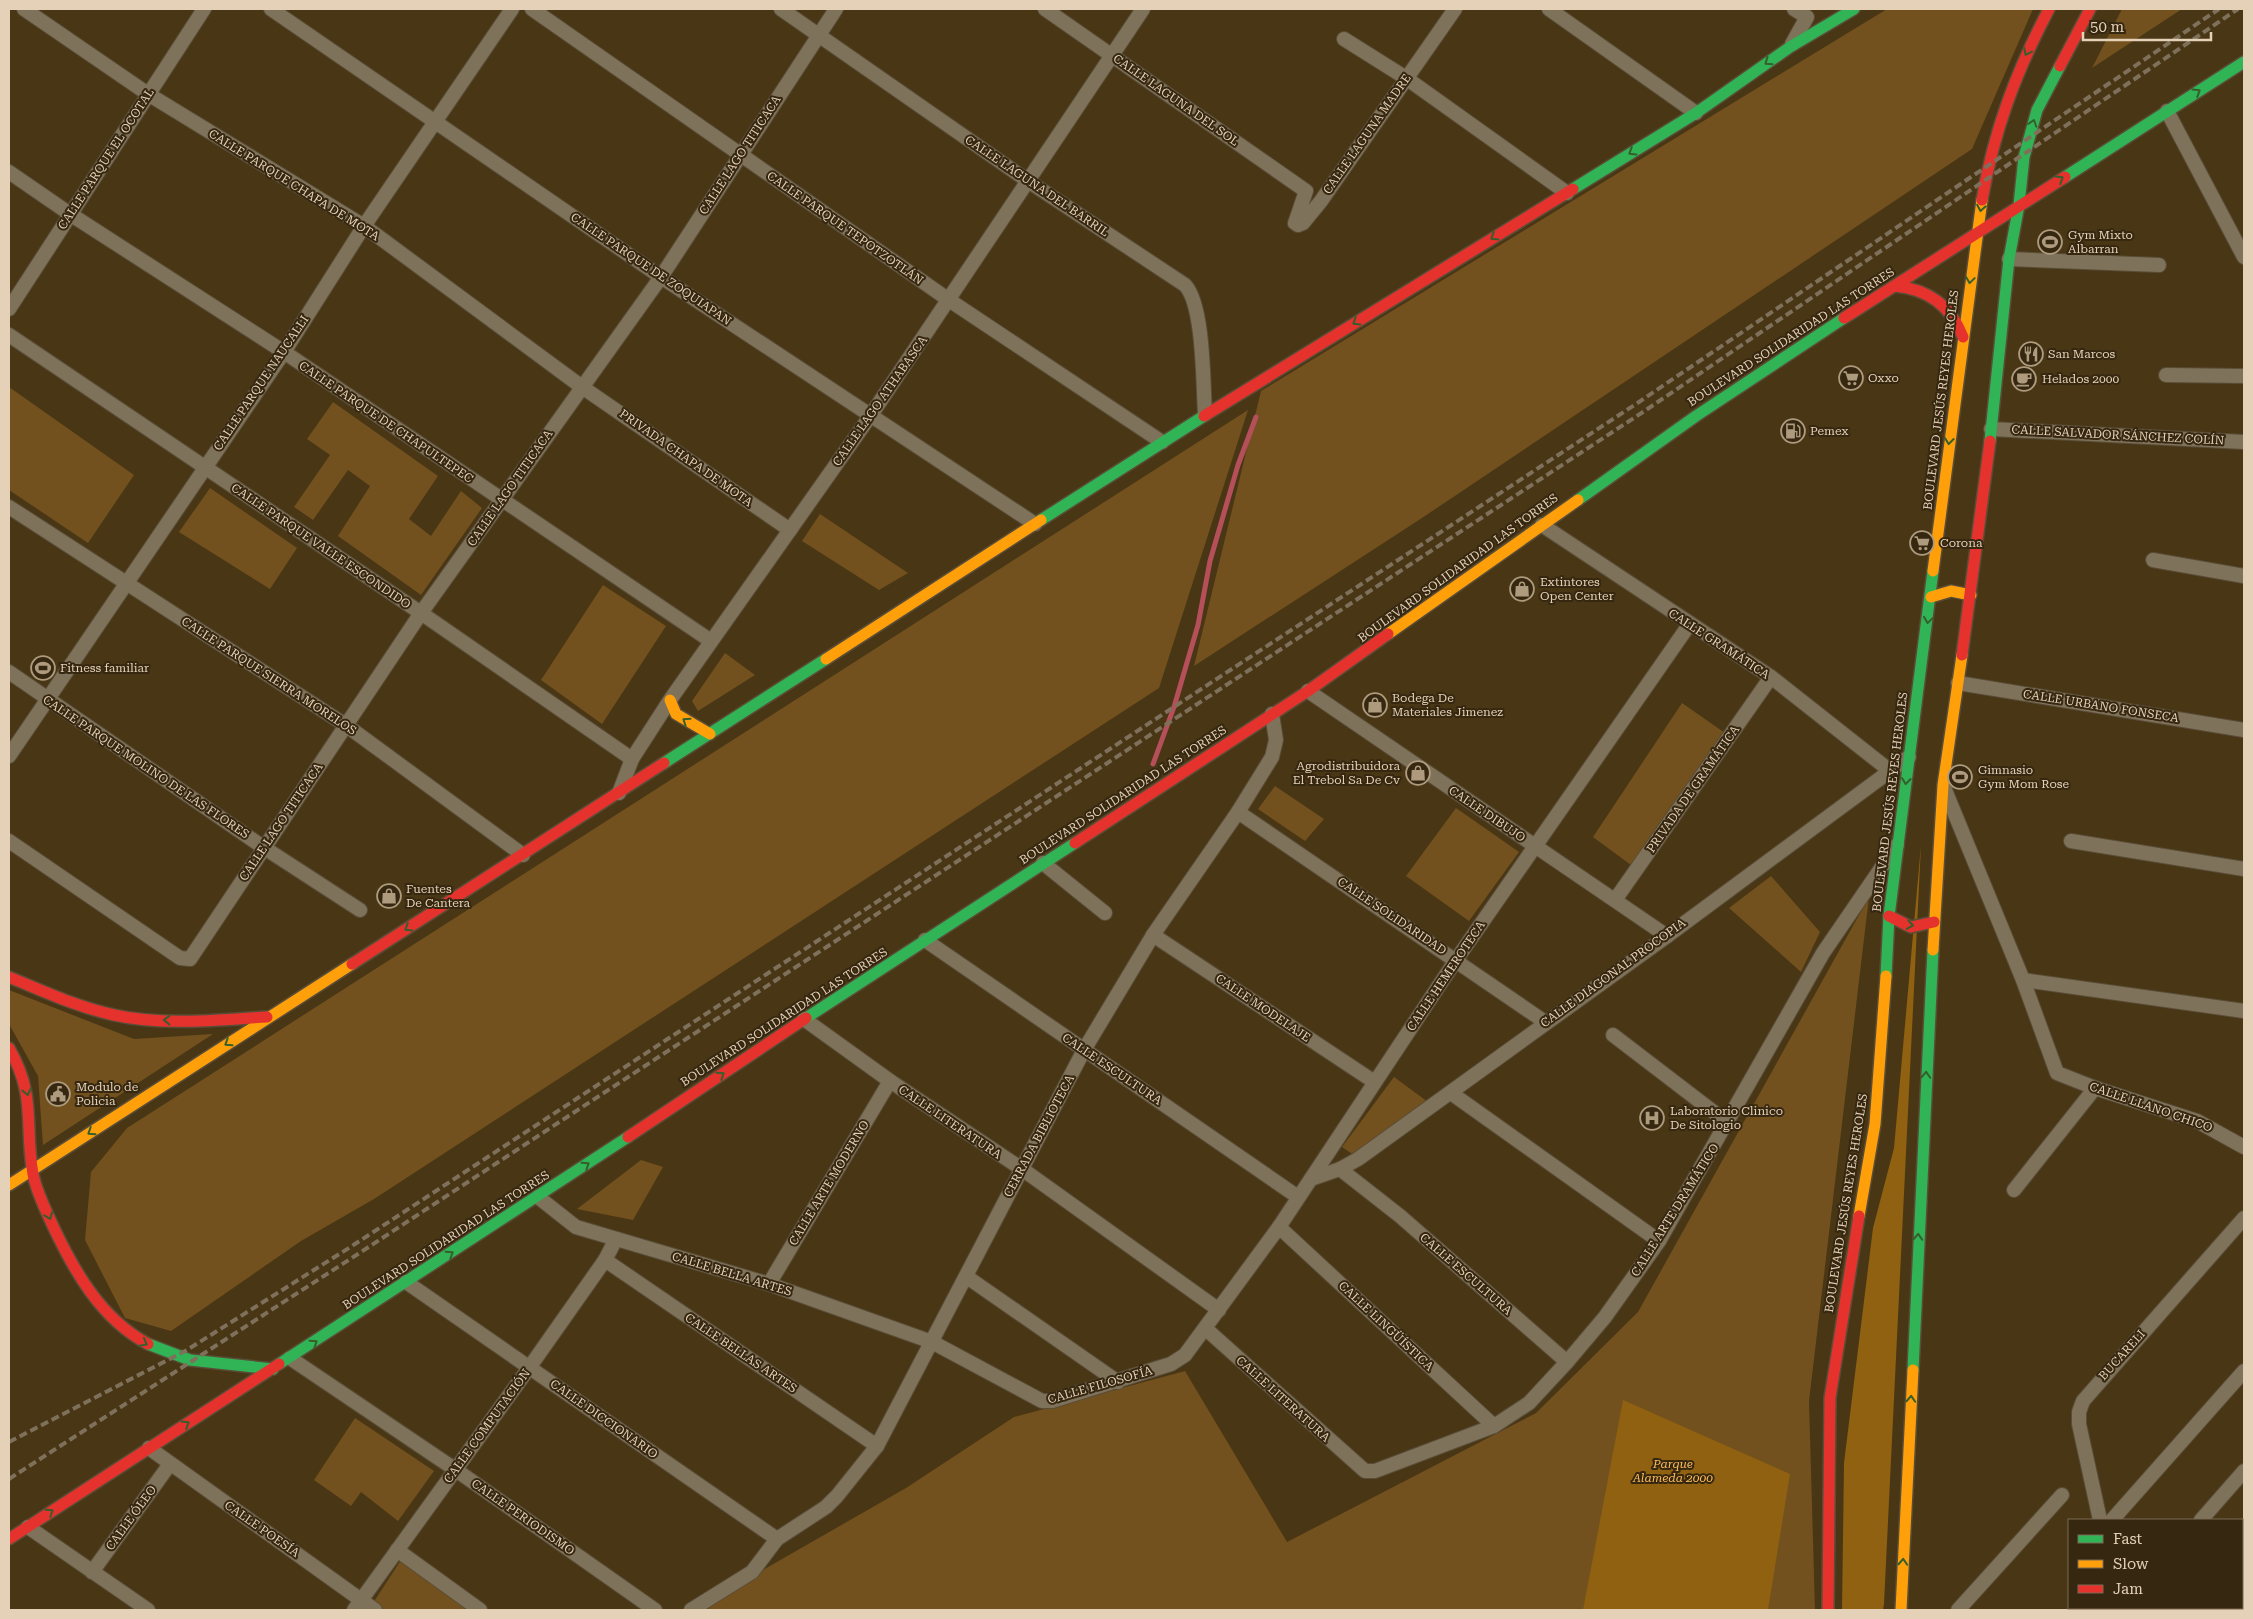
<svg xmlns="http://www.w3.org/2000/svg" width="2253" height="1619" font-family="'Roboto Serif',serif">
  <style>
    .green { fill: #72511e }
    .forest { fill: #8f6110 }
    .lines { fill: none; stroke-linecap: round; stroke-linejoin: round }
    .stream { stroke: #b54f5a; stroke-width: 5 }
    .street-casing { stroke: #5a4d37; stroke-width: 16 }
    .fast-casing { stroke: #5a4d37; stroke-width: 14 }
    .slow-casing { stroke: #5a4d37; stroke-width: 14 }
    .jam-casing { stroke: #5a4d37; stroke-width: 14 }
    .street { stroke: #7f725b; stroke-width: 14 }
    .fast { stroke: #30b455; stroke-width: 11 }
    .slow { stroke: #ff9f0a; stroke-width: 11 }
    .jam { stroke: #e5322d; stroke-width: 11 }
    .rail { stroke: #7e705b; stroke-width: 4; stroke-dasharray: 8 4; stroke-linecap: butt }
    .oneway { stroke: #345f2c }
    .labels { text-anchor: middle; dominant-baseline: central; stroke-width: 4; stroke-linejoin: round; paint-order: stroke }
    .street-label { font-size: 12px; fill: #e5d1b7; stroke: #362711 }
    .poi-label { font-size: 12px; fill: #e5d1b7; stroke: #362711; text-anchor: start }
    .park-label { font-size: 12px; font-style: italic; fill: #febc5a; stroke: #362711 }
  </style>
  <rect width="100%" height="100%" fill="#483615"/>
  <g class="green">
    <path d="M1887 9H2033L1972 149 1422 518 1194 666 1261 391Z"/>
    <path d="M2122 9H2182L2092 68Z"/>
    <path d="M9 387 134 475 88 543 9 490Z"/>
    <path d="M333 402 438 476 409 519 431 536 461 491 482 508 421 595 338 536 370 486 348 470 313 520 294 507 330 455 307 439Z"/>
    <path d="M1248 410 1159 688 374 1199 301 1241 171 1331 125 1318 85 1240 91 1172 127 1128Z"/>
    <path d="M210 488 297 548 270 589 179 532Z"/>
    <path d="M820 514 908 573 879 590 802 541Z"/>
    <path d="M603 585 666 626 602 724 541 680Z"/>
    <path d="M725 653 755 675 698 711 692 701Z"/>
    <path d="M1682 703 1725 733 1635 868 1593 837Z"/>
    <path d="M1275 786 1324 819 1305 841 1258 809Z"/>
    <path d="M1456 808 1519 852 1469 921 1406 876Z"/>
    <path d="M1771 876 1820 932 1801 972 1729 908Z"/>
    <path d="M1869 897 1809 1401 1815 1610H693L906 1488 1014 1417 1185 1371 1287 1542 1536 1413 1638 1312Z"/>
    <path d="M9 990 134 1039 213 1034 43 1145 38 1076 9 1024Z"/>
    <path d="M1394 1077 1428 1102 1358 1158 1342 1147Z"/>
    <path d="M641 1160 663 1167 633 1220 577 1209Z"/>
    <path d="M355 1418 434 1471 398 1521 361 1492 351 1506 314 1480Z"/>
    <path d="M401 1560 471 1610H383L373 1603Z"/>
  </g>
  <g class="forest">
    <path d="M1921 845 1884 1604 1883 1610H1842L1844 1463 1873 1228 1894 1148Z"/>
    <path d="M1623 1400 1790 1474 1768 1610H1583Z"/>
  </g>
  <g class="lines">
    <path class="stream" d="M1153 764 1174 707 1198 625 1210 561 1238 465 1256 417"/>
    <g class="street-casing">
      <g id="street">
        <path d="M24 9 148 94 364 226 582 387 790 530"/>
        <path d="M271 9 661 277 1035 524"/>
        <path d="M532 9 949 300 1162 442"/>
        <path d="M781 9 1028 181 1185 285C1204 305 1203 385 1205 414"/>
        <path d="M1045 9 1306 191 1295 223 1298 225 1303 223 1321 201 1455 9"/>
        <path d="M1549 9 1696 113"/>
        <path d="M1344 39 1406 78 1567 193"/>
        <path d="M1792 44 1807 17 1794 9"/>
        <path d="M2167 111 2244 257"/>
        <path d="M9 172 70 214 284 352 711 641"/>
        <path d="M2009 259 2159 265"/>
        <path d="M9 309 204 9"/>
        <path d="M9 335 421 613 632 759"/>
        <path d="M2166 375 2244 376"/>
        <path d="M1991 429 2244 442"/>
        <path d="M9 507 347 726 523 855"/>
        <path d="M1542 525 1771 677 1889 770"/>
        <path d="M2153 560 2244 576"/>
        <path d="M9 672 263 847 360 910"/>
        <path d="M1958 683 2244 730"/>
        <path d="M1308 691 1667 936"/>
        <path d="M9 756 284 352 364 226 512 9"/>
        <path d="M1945 790 2023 980 2057 1073 2095 1088 2197 1121 2244 1147"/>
        <path d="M619 793 632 759 670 700 871 415 1143 9"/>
        <path d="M1238 812 1545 1022"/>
        <path d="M9 841 180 958 190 959 421 613 661 277 836 9"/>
        <path d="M2071 841 2244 869"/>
        <path d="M1043 863 1105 913"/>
        <path d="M1615 900 1771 677"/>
        <path d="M1153 935 1373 1081"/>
        <path d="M925 940 1298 1197"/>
        <path d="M2023 980 2244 1011"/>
        <path d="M804 1019 890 1081 1022 1169 1219 1310"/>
        <path d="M1613 1035 1728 1123"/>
        <path d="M1451 1093 1659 1241"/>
        <path d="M1340 1169 1400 1216 1567 1362"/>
        <path d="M1311 1179 1340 1169 1358 1159 1667 936 1909 757"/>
        <path d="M2014 1190 2095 1088"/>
        <path d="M538 1197 576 1227 769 1284 932 1342 1042 1401H1052L1171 1364 1185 1355 1279 1227 1456 960 1689 625"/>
        <path d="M1279 1227 1494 1426"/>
        <path d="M605 1260 877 1446"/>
        <path d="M967 1277 1118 1382"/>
        <path d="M406 1282 777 1539"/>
        <path d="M769 1284 890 1081"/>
        <path d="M1206 1329 1365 1471H1375L1494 1426 1529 1403 1567 1362 1605 1317 1659 1241 1823 953 1897 845"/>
        <path d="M290 1358 456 1470 655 1610"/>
        <path d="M149 1448 375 1610"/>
        <path d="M2100 1520 2079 1424V1412L2083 1401 2244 1218"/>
        <path d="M2112 1520 2244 1371"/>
        <path d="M2201 1520 2244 1471"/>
        <path d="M28 1527 148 1610"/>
        <path d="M397 1550 480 1610"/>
        <path d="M92 1572 170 1464"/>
        <path d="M354 1610 529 1368 605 1260 616 1239"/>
        <path d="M691 1610 752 1572 777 1539 826 1507 837 1496 877 1446 1084 1050 1153 935 1238 812 1272 757 1276 740 1272 714"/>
        <path d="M1958 1610 2062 1495"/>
      </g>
    </g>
    <g class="fast-casing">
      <g id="fast">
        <path d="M2065 177 2244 62"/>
        <path d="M1573 189 1696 113 1790 47 1854 9"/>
        <path d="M1990 441 2009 259 2019 205 2024 157 2037 110 2060 66"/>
        <path d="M1578 500 1696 416 1844 318"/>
        <path d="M1041 520 1204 416"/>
        <path d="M664 763 826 659"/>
        <path d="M1886 976 1889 916 1933 571"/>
        <path d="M806 1018 1075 843"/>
        <path d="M148 1344 190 1360 273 1369"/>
        <path d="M279 1364 628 1137"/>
        <path d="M1913 1370 1933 950"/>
      </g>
    </g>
    <g class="slow-casing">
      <g id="slow">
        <path d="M1933 571 1982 200"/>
        <path d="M1931 597 1951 591 1971 595"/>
        <path d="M1388 634 1578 500"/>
        <path d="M826 659 1041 520"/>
        <path d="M670 700 676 714 710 734"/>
        <path d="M1933 950 1943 785 1962 655"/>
        <path d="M9 1185 352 964"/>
        <path d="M1859 1216 1875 1124 1886 976"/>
        <path d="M1901 1610 1913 1370"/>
      </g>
    </g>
    <g class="jam-casing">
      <g id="jam">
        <path d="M2060 66 2090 9"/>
        <path d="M1982 200C1994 130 2016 72 2049 9"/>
        <path d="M1895 286C1928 289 1951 306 1963 337"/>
        <path d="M1844 318 2065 177"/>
        <path d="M1204 416 1573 189"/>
        <path d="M1962 655 1990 441"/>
        <path d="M1075 843 1308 691 1388 634"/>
        <path d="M1889 916 1911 927 1934 922"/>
        <path d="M352 964 664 763"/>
        <path d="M9 977C43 991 77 1007 114 1015 164 1026 216 1020 267 1017"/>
        <path d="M9 1048C37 1097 24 1124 33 1174 36 1191 45 1208 52 1224 74 1271 101 1319 148 1344"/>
        <path d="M628 1137 806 1018"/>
        <path d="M9 1539 279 1364"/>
        <path d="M1828 1610 1830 1398 1859 1216"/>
      </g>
    </g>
    <use href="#street" class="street"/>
    <use href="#fast" class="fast"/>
    <use href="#slow" class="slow"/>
    <use href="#jam" class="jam"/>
    <g class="rail">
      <path d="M9 1442 187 1350 352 1246 1639 402 2219 9"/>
      <path d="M9 1479 358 1254 1643 412 2238 9"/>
    </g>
  </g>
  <defs><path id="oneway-chevron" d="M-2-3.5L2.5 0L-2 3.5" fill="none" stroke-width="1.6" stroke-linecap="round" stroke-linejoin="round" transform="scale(1.25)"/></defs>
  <g class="oneway">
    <use href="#oneway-chevron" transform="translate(2027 52) rotate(115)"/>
    <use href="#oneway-chevron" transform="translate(1768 62) rotate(145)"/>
    <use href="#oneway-chevron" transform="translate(2197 92) rotate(-32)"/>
    <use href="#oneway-chevron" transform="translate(2033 123) rotate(-72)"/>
    <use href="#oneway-chevron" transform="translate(1632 152) rotate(148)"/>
    <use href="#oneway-chevron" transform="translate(2060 179) rotate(-32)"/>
    <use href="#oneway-chevron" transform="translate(1981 208) rotate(100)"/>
    <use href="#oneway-chevron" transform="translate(1494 237) rotate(148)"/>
    <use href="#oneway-chevron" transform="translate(1970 280) rotate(98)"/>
    <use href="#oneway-chevron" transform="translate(1356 322) rotate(148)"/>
    <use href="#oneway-chevron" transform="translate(1949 441) rotate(97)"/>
    <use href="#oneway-chevron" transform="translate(1928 620) rotate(98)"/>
    <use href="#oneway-chevron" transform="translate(686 721) rotate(-146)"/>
    <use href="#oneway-chevron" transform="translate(1906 781) rotate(97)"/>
    <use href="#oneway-chevron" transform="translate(1910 925) rotate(9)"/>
    <use href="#oneway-chevron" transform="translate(408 928) rotate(148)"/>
    <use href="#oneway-chevron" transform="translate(167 1020) rotate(-178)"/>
    <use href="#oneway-chevron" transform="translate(228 1043) rotate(147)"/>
    <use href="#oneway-chevron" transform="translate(721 1075) rotate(-34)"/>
    <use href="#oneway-chevron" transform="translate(1926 1075) rotate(-87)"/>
    <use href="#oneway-chevron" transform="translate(27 1092) rotate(78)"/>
    <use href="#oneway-chevron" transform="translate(91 1132) rotate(147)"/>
    <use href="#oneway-chevron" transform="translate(586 1165) rotate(-34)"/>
    <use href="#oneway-chevron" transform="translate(49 1216) rotate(69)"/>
    <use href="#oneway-chevron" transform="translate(1918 1237) rotate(-87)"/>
    <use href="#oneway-chevron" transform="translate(450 1254) rotate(-33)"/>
    <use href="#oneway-chevron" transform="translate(144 1343) rotate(29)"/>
    <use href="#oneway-chevron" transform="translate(314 1343) rotate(-33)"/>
    <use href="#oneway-chevron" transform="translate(1911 1399) rotate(-87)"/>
    <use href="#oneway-chevron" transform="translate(186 1424) rotate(-32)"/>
    <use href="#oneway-chevron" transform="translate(50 1512) rotate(-33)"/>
    <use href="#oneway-chevron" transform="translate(1903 1562) rotate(-87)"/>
  </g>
  <defs>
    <g id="stadium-ring" transform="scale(1.25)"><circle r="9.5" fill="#362711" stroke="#ae9b7e" stroke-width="1.5"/><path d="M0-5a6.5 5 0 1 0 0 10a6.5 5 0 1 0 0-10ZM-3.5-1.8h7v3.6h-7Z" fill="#ae9b7e"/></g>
    <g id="restaurant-ring" transform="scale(1.25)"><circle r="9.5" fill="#362711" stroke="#ae9b7e" stroke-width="1.5"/><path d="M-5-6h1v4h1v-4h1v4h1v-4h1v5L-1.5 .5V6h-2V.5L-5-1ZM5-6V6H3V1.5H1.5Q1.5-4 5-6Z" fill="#ae9b7e"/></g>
    <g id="supermarket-ring" transform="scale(1.25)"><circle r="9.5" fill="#362711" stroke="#ae9b7e" stroke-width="1.5"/><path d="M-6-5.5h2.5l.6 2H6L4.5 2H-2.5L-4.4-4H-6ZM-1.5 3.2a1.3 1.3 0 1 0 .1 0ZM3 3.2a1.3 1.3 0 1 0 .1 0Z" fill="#ae9b7e"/></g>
    <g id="cafe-ring" transform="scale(1.25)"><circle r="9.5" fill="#362711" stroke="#ae9b7e" stroke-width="1.5"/><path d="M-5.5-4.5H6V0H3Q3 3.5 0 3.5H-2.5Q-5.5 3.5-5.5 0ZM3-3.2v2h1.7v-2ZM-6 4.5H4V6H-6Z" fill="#ae9b7e"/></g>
    <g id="fuel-ring" transform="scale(1.25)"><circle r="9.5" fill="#362711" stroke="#ae9b7e" stroke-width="1.5"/><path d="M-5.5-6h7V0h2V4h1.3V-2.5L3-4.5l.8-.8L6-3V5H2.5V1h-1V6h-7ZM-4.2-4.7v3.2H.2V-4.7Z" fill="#ae9b7e"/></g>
    <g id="shop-ring" transform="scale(1.25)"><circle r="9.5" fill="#362711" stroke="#ae9b7e" stroke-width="1.5"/><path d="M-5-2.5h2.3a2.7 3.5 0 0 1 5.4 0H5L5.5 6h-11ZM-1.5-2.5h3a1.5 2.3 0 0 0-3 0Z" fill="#ae9b7e"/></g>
    <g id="civic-ring" transform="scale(1.25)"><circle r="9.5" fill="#362711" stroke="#ae9b7e" stroke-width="1.5"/><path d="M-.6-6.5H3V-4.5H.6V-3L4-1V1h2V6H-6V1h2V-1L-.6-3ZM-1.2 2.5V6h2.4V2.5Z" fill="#ae9b7e"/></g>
    <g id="hospital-ring" transform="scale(1.25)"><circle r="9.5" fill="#362711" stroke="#ae9b7e" stroke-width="1.5"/><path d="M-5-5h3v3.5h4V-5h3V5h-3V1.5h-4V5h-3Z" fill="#ae9b7e"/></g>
  </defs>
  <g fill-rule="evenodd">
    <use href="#stadium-ring" x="2050" y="242"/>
    <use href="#restaurant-ring" x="2031" y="354"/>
    <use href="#supermarket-ring" x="1851" y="378"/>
    <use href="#cafe-ring" x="2024" y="379"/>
    <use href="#fuel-ring" x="1793" y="431"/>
    <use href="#supermarket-ring" x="1922" y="543"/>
    <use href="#shop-ring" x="1522" y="589"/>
    <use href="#stadium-ring" x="43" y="668"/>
    <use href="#shop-ring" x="1375" y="705"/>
    <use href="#shop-ring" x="1418" y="773"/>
    <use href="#stadium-ring" x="1960" y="777"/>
    <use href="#shop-ring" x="389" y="896"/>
    <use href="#civic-ring" x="58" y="1094"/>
    <use href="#hospital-ring" x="1652" y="1118"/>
  </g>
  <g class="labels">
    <g class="street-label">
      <text transform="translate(1176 100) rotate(35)">CALLE LAGUNA DEL SOL</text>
      <text transform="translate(1367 134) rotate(-55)">CALLE LAGUNA MADRE</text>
      <text transform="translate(740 155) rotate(-57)">CALLE LAGO TITICACA</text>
      <text transform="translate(106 159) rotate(-57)">CALLE PARQUE EL OCOTAL</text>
      <text transform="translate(294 185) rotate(32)">CALLE PARQUE CHAPA DE MOTA</text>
      <text transform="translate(1037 186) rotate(34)">CALLE LAGUNA DEL BARRIL</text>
      <text transform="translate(845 228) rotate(35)">CALLE PARQUE TEPOTZOTLÁN</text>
      <text transform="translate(651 269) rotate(34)">CALLE PARQUE DE ZOQUIAPAN</text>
      <text transform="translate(1791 337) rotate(-33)">BOULEVARD SOLIDARIDAD LAS TORRES</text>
      <text transform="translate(261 383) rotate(-56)">CALLE PARQUE NAUCALLI</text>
      <text transform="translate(1941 400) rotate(-83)">BOULEVARD JESÚS REYES HEROLES</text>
      <text transform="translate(880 401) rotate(-55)">CALLE LAGO ATHABASCA</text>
      <text transform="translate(386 422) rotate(34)">CALLE PARQUE DE CHAPULTEPEC</text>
      <text transform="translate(2118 435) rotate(3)">CALLE SALVADOR SÁNCHEZ COLÍN</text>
      <text transform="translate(686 458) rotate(35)">PRIVADA CHAPA DE MOTA</text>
      <text transform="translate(510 488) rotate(-55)">CALLE LAGO TITICACA</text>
      <text transform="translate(321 546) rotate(34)">CALLE PARQUE VALLE ESCONDIDO</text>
      <text transform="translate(1458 568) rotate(-36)">BOULEVARD SOLIDARIDAD LAS TORRES</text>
      <text transform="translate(1719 644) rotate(33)">CALLE GRAMÁTICA</text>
      <text transform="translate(269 676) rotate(33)">CALLE PARQUE SIERRA MORELOS</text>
      <text transform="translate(2101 706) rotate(9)">CALLE URBANO FONSECA</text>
      <text transform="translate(146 767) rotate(34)">CALLE PARQUE MOLINO DE LAS FLORES</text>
      <text transform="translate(1693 789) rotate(-55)">PRIVADA DE GRAMÁTICA</text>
      <text transform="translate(1123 795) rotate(-33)">BOULEVARD SOLIDARIDAD LAS TORRES</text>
      <text transform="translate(1890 802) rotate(-83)">BOULEVARD JESÚS REYES HEROLES</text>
      <text transform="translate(1487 814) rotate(34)">CALLE DIBUJO</text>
      <text transform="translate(281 822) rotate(-56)">CALLE LAGO TITICACA</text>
      <text transform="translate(1392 916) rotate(34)">CALLE SOLIDARIDAD</text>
      <text transform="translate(1613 973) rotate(-36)">CALLE DIAGONAL PROCOPIA</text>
      <text transform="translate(1446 976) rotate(-56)">CALLE HEMEROTECA</text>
      <text transform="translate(1263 1008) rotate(34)">CALLE MODELAJE</text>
      <text transform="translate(784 1017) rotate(-33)">BOULEVARD SOLIDARIDAD LAS TORRES</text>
      <text transform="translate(1112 1069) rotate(34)">CALLE ESCULTURA</text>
      <text transform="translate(2151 1107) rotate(19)">CALLE LLANO CHICO</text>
      <text transform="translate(950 1122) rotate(34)">CALLE LITERATURA</text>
      <text transform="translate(1039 1136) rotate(-62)">CERRADA BIBLIOTECA</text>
      <text transform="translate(829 1183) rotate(-59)">CALLE ARTE MODERNO</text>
      <text transform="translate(1846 1203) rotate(-81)">BOULEVARD JESÚS REYES HEROLES</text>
      <text transform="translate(1675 1210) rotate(-58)">CALLE ARTE DRAMÁTICO</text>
      <text transform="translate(446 1240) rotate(-33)">BOULEVARD SOLIDARIDAD LAS TORRES</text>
      <text transform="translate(732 1274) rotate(17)">CALLE BELLA ARTES</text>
      <text transform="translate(1466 1274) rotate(41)">CALLE ESCULTURA</text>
      <text transform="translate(1386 1326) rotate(43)">CALLE LINGÜÍSTICA</text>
      <text transform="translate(741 1353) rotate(34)">CALLE BELLAS ARTES</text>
      <text transform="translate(2122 1355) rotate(-48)">BUCARELI</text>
      <text transform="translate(1100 1385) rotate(-16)">CALLE FILOSOFÍA</text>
      <text transform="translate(1283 1399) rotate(42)">CALLE LITERATURA</text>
      <text transform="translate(604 1419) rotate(35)">CALLE DICCIONARIO</text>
      <text transform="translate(487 1426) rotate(-54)">CALLE COMPUTACIÓN</text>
      <text transform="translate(523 1517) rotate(35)">CALLE PERIODISMO</text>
      <text transform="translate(131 1518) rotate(-54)">CALLE ÓLEO</text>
      <text transform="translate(262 1529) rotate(35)">CALLE POESÍA</text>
    </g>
    <g class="poi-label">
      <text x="2068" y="235">Gym Mixto<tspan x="2068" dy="14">Albarran</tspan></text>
      <text x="2048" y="354">San Marcos</text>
      <text x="1868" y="378">Oxxo</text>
      <text x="2042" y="379">Helados 2000</text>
      <text x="1810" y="431">Pemex</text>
      <text x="1940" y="543">Corona</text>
      <text x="1540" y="582">Extintores<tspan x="1540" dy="14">Open Center</tspan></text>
      <text x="60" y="668">Fitness familiar</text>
      <text x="1392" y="698">Bodega De<tspan x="1392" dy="14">Materiales Jimenez</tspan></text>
      <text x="1400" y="766" text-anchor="end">Agrodistribuidora<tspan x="1400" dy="14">El Trebol Sa De Cv</tspan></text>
      <text x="1978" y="770">Gimnasio<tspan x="1978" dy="14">Gym Mom Rose</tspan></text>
      <text x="406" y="889">Fuentes<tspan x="406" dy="14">De Cantera</tspan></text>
      <text x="76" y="1087">Modulo de<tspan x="76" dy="14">Policia</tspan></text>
      <text x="1670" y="1111">Laboratorio Clinico<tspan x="1670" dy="14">De Sitologio</tspan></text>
    </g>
    <g class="park-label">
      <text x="1673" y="1464">Parque<tspan x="1673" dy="14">Alameda 2000</tspan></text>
    </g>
  </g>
  <rect width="2253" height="1619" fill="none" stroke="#e5d1b7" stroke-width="20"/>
  <rect x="2068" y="1519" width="175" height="90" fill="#362711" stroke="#7c6b53"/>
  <rect x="2078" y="1535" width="25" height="8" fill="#30b455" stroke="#7c6b53"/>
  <text x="2113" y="1544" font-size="15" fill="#e5d1b7">Fast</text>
  <rect x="2078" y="1560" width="25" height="8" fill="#ff9f0a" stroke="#7c6b53"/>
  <text x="2113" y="1569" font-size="15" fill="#e5d1b7">Slow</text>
  <rect x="2078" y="1585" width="25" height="8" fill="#e5322d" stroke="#7c6b53"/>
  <text x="2113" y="1594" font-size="15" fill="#e5d1b7">Jam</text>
  <path d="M2083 32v8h128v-8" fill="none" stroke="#e5d1b7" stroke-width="2.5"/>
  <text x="2090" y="32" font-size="15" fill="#e5d1b7" stroke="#362711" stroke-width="4" paint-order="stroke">50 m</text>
</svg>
